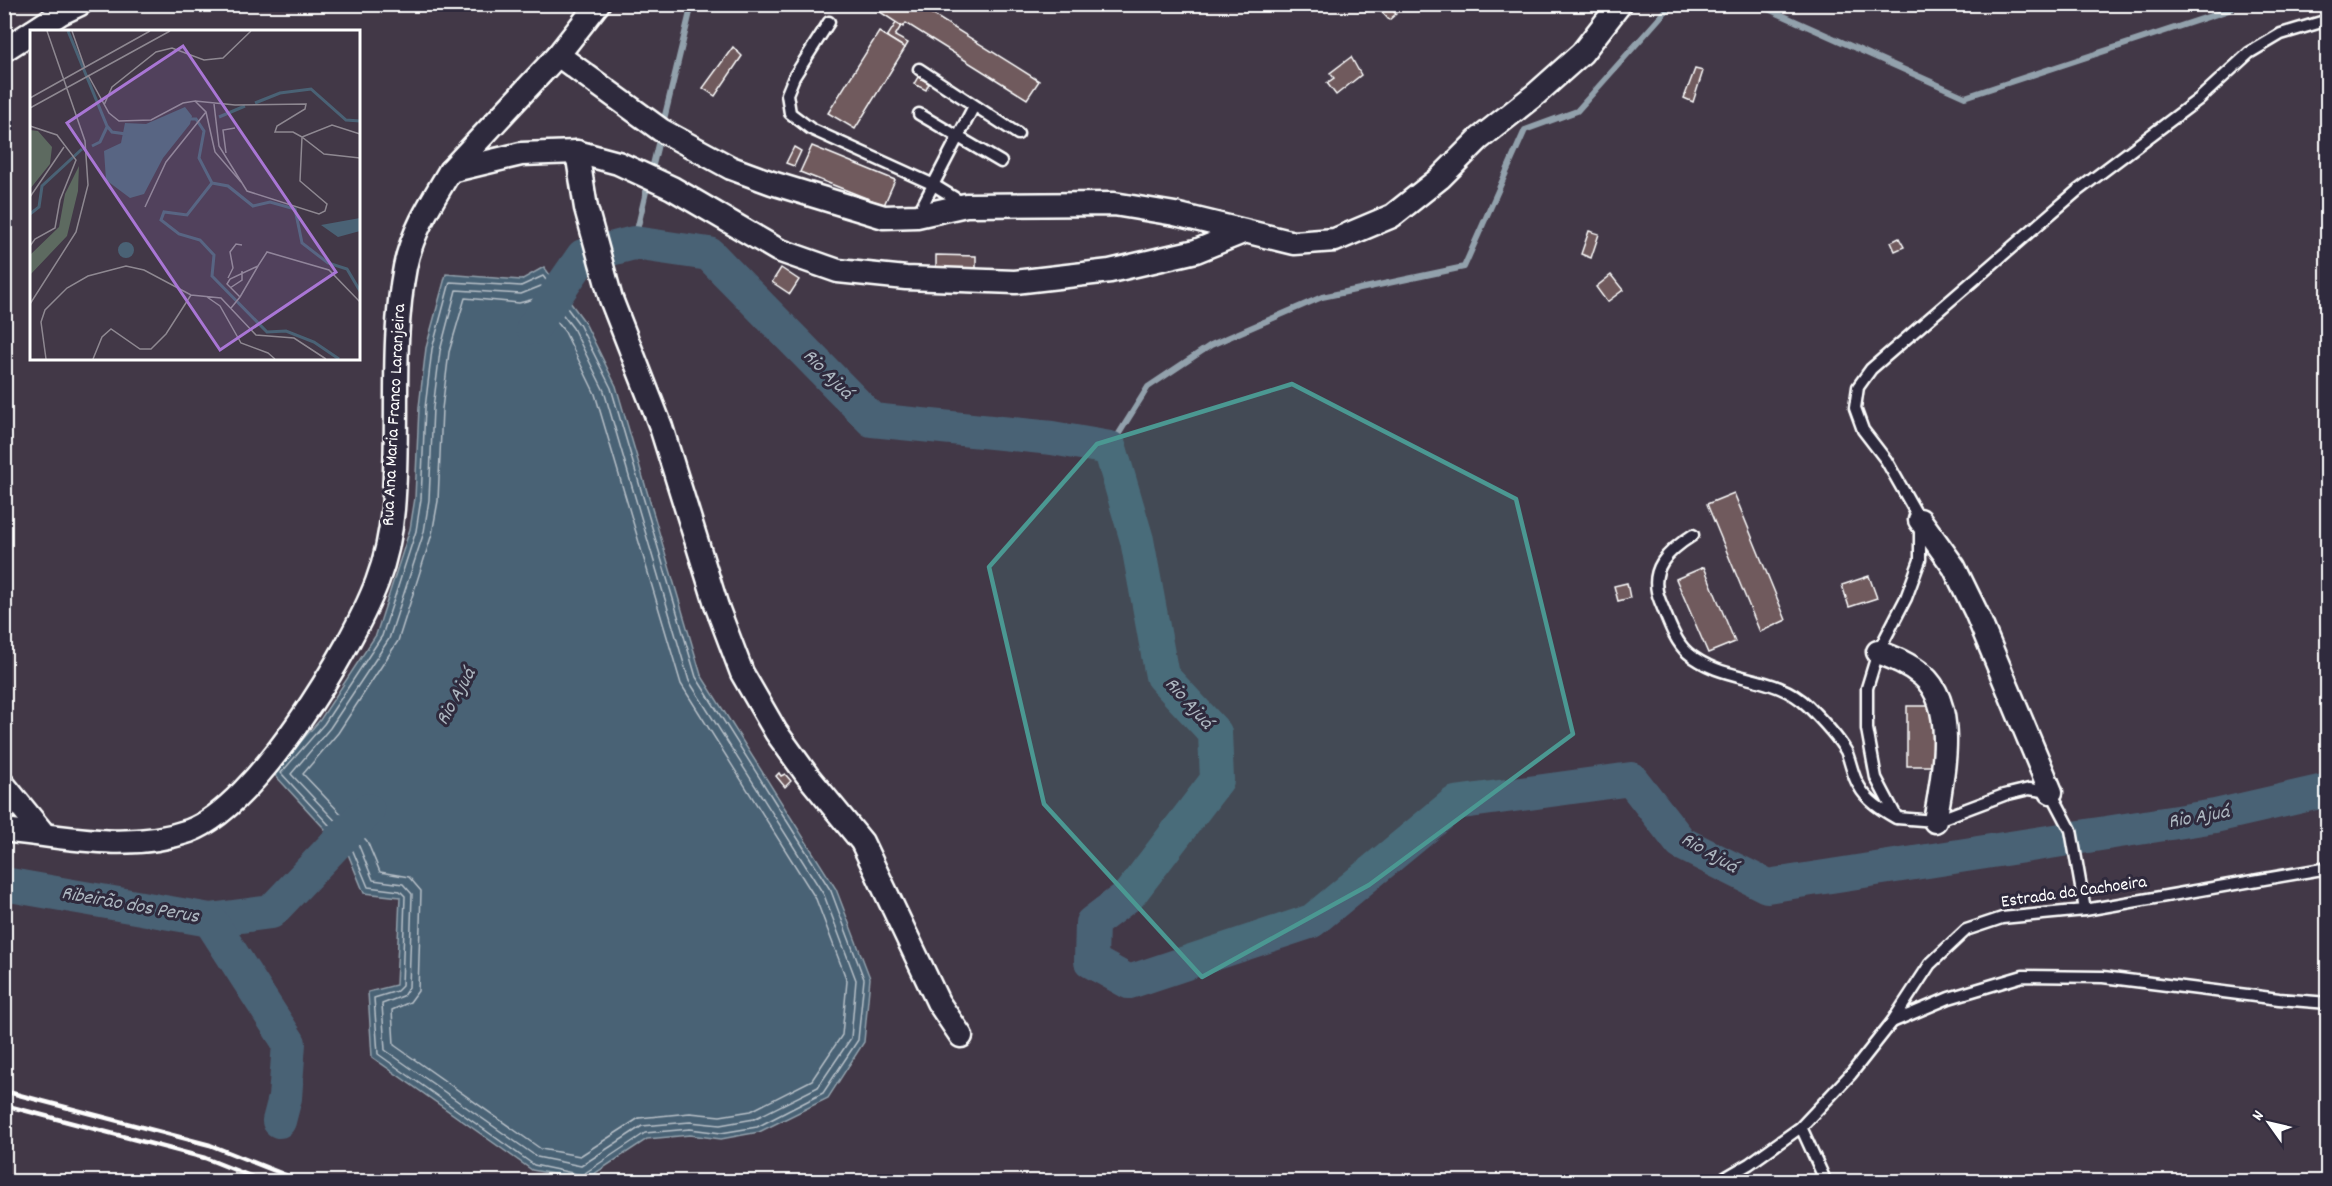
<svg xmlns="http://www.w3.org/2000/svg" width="2332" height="1186" font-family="Dekko,sans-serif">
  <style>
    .water { fill: #4a6275; stroke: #92a1ac; stroke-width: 1.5 }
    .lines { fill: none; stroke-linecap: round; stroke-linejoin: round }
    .shore { stroke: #b7c0c8; stroke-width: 1.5 }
    .stream { stroke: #92a1ac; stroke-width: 6 }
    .river { stroke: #4a6275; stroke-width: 34 }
    .building { fill: #6f5a5d; stroke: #fff; stroke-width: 1.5 }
    .service-casing { stroke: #fff; stroke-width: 15 }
    .minor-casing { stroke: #fff; stroke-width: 27 }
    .service { stroke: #2f2a3d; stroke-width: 10 }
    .minor { stroke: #2f2a3d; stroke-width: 22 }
    .rail { stroke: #fff; stroke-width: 4.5 }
    .marked { fill: #4b9892; fill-opacity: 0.2; stroke: #4b9892; stroke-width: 4.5; stroke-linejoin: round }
    .labels { text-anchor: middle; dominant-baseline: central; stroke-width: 6; stroke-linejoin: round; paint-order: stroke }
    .street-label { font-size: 18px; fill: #fff; stroke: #2f2a3d }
    .water-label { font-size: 20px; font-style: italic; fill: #aeb8c1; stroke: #2f2a3d }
    .inset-river { fill: none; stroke: #4a6275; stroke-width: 3 }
    .inset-road { fill: none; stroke: #8e8891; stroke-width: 1.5 }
    .view { fill: #a976d5; fill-opacity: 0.15; stroke: #a976d5; stroke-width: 3 }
    .inset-edge { fill: none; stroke: #fff; stroke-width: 3 }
  </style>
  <rect width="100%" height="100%" fill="#423847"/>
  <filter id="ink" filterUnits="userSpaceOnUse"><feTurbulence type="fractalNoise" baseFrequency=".0167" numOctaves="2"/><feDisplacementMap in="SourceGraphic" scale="12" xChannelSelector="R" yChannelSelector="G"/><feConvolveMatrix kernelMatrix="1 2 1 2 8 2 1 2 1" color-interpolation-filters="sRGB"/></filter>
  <g filter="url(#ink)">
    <path class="water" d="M544 267 584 321 616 386 701 675 836 889 870 978 864 1042 828 1098 759 1132 721 1139 690 1135 647 1139 585 1180 532 1170 372 1057 368 992 396 985 400 897 364 893 348 854 273 773 320 720 376 635 410 529 415 498 419 407 426 348 446 274 521 280Z"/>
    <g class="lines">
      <g class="shore">
        <path d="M543 276 579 324 611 388 696 677 831 891 864 979 858 1040 823 1093 757 1127 721 1133 690 1129 645 1133 582 1175 534 1165 378 1054 374 998 397 991 402 986 405 896 400 891 368 887 353 851 281 773 324 724 382 636 416 531 421 499 425 408 432 349 450 282 521 286Z"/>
        <path d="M541 286 573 328 604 391 689 681 824 895 856 980 851 1038 818 1087 754 1119 720 1125 690 1122 642 1126 581 1166 537 1157 385 1050 382 1004 403 996 409 987 412 894 403 884 373 880 359 846 291 774 330 728 389 639 424 532 429 500 433 408 440 351 456 290 521 294Z"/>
        <path d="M465 298 519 303 538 298 565 332 595 394 681 684 816 899 847 981 842 1035 812 1080 751 1111 720 1116 690 1113 639 1118 580 1156 541 1149 394 1045 392 1010 410 1002 418 991 421 891 409 877 380 872 367 841 303 774 338 733 398 641 432 534 438 501 442 409 449 352Z"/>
      </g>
      <g class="stream">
        <path d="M1757 4 1965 97 2229 10 2236 4"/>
        <path d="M651 173 692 4"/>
        <path d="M634 243 648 183"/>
        <path d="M1110 448 1148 387 1211 345 1322 297 1464 267 1525 130 1577 111 1672 4"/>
      </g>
      <g class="river">
        <path d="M533 328 583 256 634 243 709 254 872 420 1052 438 1110 448 1137 540 1162 676 1215 733 1217 780 1129 895 1092 923 1091 961 1129 982 1312 921 1455 803 1631 779 1681 843 1767 886 2215 816 2328 790"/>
        <path d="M4 884 210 920 271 912 368 810"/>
        <path d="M210 920 289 1043 285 1098 279 1121"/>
      </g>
    </g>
    <g class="building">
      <path d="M868 4H916L1039 81 1027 99 906 23 903 27Z"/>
      <path d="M1388 5 1396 14 1389 20 1381 11Z"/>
      <path d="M896 23 901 26 895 36 908 43 905 48 887 37Z"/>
      <path d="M879 32 905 48 855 129 828 113Z"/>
      <path d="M733 47 742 56 715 96 703 88Z"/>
      <path d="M1351 57 1361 75 1336 95 1327 83 1334 78 1330 73Z"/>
      <path d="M1695 69 1703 71 1693 102 1684 98Z"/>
      <path d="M918 77 929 83 926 90 914 84Z"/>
      <path d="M812 146 895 180 884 205 800 172Z"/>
      <path d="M794 147 801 151 794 166 786 163Z"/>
      <path d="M1589 231 1599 234 1591 258 1581 254Z"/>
      <path d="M1899 238 1904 247 1895 251 1891 242Z"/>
      <path d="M936 255 976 256V269L936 267Z"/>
      <path d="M781 268 799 280 790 294 772 282Z"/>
      <path d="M1611 275 1623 290 1607 302 1596 287Z"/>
      <path d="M1734 493 1786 620 1760 632 1707 504Z"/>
      <path d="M1704 567 1735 642 1708 653 1676 579Z"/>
      <path d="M1869 576 1877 598 1849 607 1842 585Z"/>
      <path d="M1627 583 1630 598 1618 601 1614 586Z"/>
      <rect x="1907" y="706" width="32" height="60"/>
      <path d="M779 773 781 776 785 774 791 781 785 787 776 776Z"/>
    </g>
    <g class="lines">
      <g class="service-casing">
        <g id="service">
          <path d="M829 22 794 77 787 94 790 113 811 129 932 184 963 203"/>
          <path d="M919 69 1018 134"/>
          <path d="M919 114 1001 162"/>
          <path d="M917 216 974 106"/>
          <path d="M1693 535C1669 550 1647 569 1660 601 1667 617 1674 641 1688 653 1723 683 1774 673 1808 706 1820 718 1837 736 1846 751 1851 762 1852 775 1859 786 1867 801 1882 810 1896 818"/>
          <path d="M2085 910 2071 830 2051 792 2029 789 2004 795 1935 821 1897 818 1876 778 1867 729V688L1878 652 1906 598 1920 560V520L1886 460 1863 430 1855 408 1858 387 1871 369 2077 191 2199 99 2249 53 2281 34 2328 20"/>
          <path d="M1892 1022 1949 998 2023 976 2103 977 2279 999 2328 1003"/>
          <path d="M1801 1127 1826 1182"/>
          <path d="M1718 1182 1749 1164 1801 1127 1851 1074 1892 1022 1930 964 1966 930 2002 918 2085 910 2328 868"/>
        </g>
      </g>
      <g class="minor-casing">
        <g id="minor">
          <path d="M32 32 61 13 80 4"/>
          <path d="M4 50 32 32"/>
          <path d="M558 55 661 130 731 168 772 183 884 217 917 216 966 205 1114 204 1175 214 1294 243 1335 240 1392 216 1440 178 1479 139 1536 94 1582 53 1620 4"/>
          <path d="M577 152 586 208 611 299 661 427 717 607 742 673 776 732 807 775 862 842 938 1002 961 1036"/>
          <path d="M450 171 558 55 598 4"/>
          <path d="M1920 520 1954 567 1976 612 2051 792"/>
          <path d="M1878 652C1894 658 1909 664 1922 675 1959 706 1942 781 1935 821"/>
          <path d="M4 785 43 833"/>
          <path d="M4 830C65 837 129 852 189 831 256 807 352 648 377 582 385 561 391 532 393 509 400 429 390 346 405 267 412 232 432 201 450 171L521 154 577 152 618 163 672 188 778 250 838 271 906 278 1015 282 1110 271 1196 251 1243 232"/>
        </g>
      </g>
      <use href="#service" class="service"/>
      <use href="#minor" class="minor"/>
      <g class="rail">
        <path d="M4 1091 210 1145 303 1182"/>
        <path d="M4 1105 205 1158 265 1182"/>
      </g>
    </g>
  </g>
  <path class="marked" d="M1292 384 1516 499 1573 734 1369 885 1202 977 1044 804 989 567 1097 444Z"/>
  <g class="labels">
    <g class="street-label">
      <text transform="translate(395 415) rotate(-87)">Rua Ana Maria Franco Laranjeira</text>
      <text transform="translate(2074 893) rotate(-8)">Estrada da Cachoeira</text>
    </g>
    <g class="water-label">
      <text transform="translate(827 375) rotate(45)">Rio Ajuá</text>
      <text transform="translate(457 697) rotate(-61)">Rio Ajuá</text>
      <text transform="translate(1188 704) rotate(48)">Rio Ajuá</text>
      <text transform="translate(2199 818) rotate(-10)">Rio Ajuá</text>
      <text transform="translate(1709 854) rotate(30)">Rio Ajuá</text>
      <text transform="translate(130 906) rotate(10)">Ribeirão dos Perus</text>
    </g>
  </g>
  <g transform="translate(30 30)">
    <rect width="330" height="330" fill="#423847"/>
    <path d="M0 100 8 101 22 117 20 134 0 159ZM49 136 48 161 37 206 0 245V225L29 197 35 164Z" fill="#5d6a60"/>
    <path d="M155 77 162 86 160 94 133 128 114 164 100 168 76 150 74 121 91 113 95 93 116 94ZM330 188V201L308 207 291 195ZM88 220a8 8 0 1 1 16 0a8 8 0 1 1-16 0Z" fill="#4a6275"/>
    <path class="inset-river" d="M38 1 77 96 82 102 96 104M225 73 250 63 281 59 316 90 330 91M189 87 215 76M159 89H166L174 101 169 128 182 153 157 185 134 182 131 190 149 204 170 210 184 225 182 246 237 302 256 301 284 312 309 329M62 116 70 112 77 97M182 153 198 156 223 176 240 172 265 179 272 213 298 233 317 239 330 261M0 184 9 177 12 156 52 119"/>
    <path class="inset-road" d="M42 1 55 38M58 45 79 83 89 91 121 90 153 73 165 71 176 82 185 122 211 152M0 68 120 1M165 71 205 75 276 74 275 79 247 96 245 102H263L272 107 270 151 297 174 295 181 289 184 217 161 189 116 184 74M74 75 82 57 126 22 142 18 174 30 193 28 221 1M0 78 140 1M0 96 27 105 46 130 30 170 25 198 5 209 0 216M330 104 302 95 272 107 294 124 330 128M196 123 193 100 205 98M0 167 34 117M115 177 136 132 176 82M198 248 203 238 200 222 206 214 212 215M200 258 212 250V241M177 267 190 276 211 313 238 323 245 329M210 267 228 236M0 274 46 202 58 155 55 111 17 1M201 278 210 267 197 254 200 249 228 236 237 222 299 240 330 272M16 329 11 292 15 280 37 258 58 246 96 236 114 240 161 265 191 268 226 305 264 308 296 329M63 329 72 307 81 299 110 319H121L136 304 161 265"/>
    <path class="view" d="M153 16 306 242 190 320 37 93Z"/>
    <rect width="330" height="330" class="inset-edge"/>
  </g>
  <rect width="2332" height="1186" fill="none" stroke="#2f2a3d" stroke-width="24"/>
  <rect x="12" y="12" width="2308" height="1162" fill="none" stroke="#fff" stroke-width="2" filter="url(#ink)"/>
  <g transform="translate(2269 1123) rotate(304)" stroke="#2f2a3d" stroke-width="4.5" paint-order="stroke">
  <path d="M0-4.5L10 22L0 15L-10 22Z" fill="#ffffff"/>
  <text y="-9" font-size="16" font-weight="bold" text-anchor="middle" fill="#ffffff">N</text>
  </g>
</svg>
